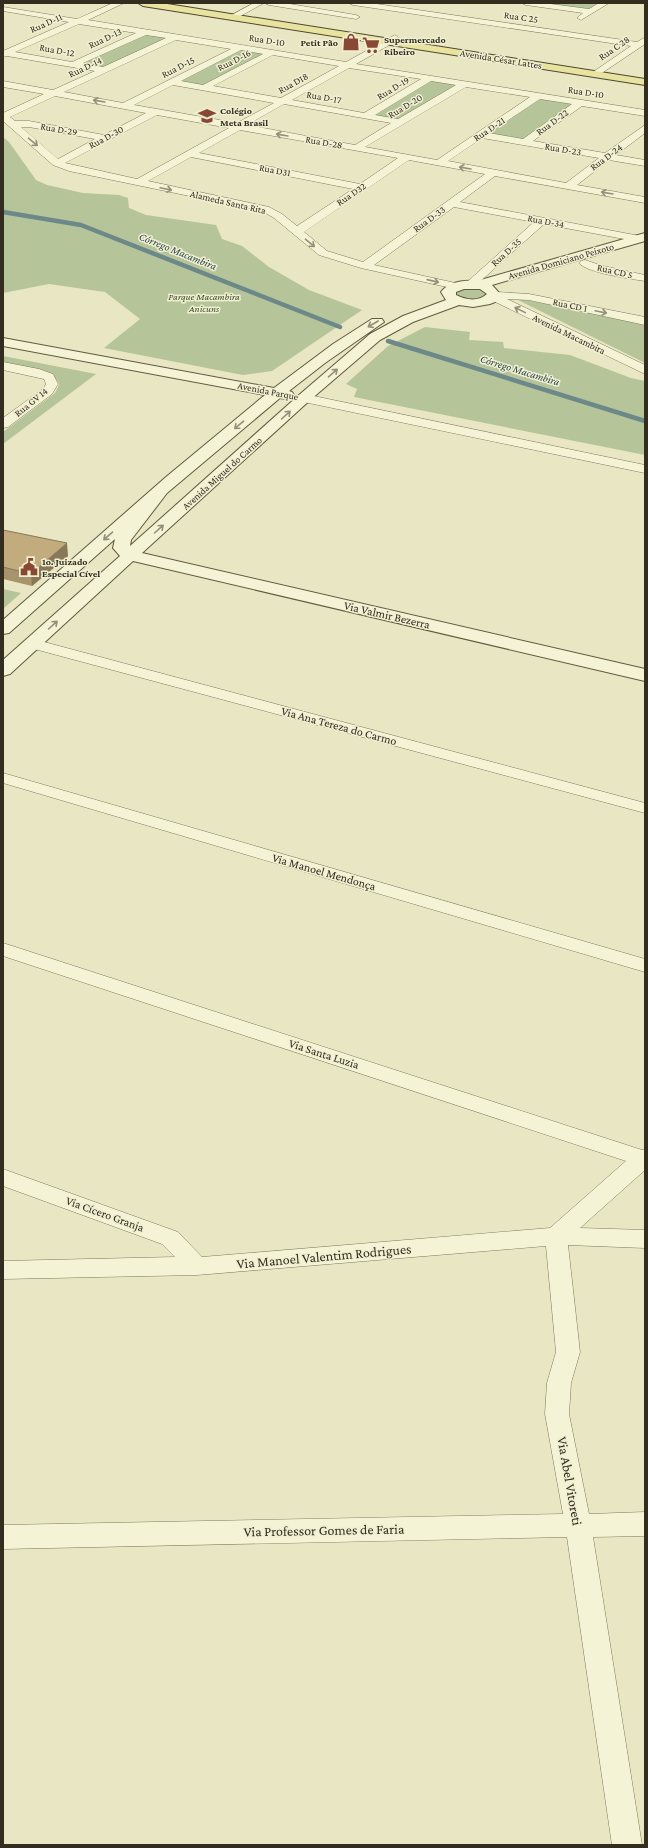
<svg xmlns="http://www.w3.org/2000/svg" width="648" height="1848" font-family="'Crimson Pro',serif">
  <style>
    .green { fill: #b5c599 }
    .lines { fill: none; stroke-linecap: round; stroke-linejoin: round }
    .stream { stroke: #6d8889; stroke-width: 4.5 }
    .street-casing { stroke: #80795c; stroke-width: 1 }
    .secondary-casing { stroke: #625a3f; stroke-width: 2 }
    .primary-casing { stroke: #4f4630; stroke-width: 2 }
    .street { fill: #f4f3d5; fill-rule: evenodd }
    .secondary { fill: #f4f3d5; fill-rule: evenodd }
    .primary { fill: #e8e39f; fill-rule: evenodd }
    .wall { fill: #a7936c }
    .shaded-wall { fill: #887858 }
    .building { fill: #c2ab7d; stroke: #887858 }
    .oneway { stroke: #93907a }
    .labels { text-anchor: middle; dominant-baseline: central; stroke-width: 3; stroke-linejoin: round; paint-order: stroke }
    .far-street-label { font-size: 10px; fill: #322d1e; stroke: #f1efd2 }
    .far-poi-label { font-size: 10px; font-weight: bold; fill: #322d1e; stroke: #f1efd2; text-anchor: start }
    .far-park-label { font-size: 10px; font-style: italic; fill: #3a4c27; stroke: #f1efd2 }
    .far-water-label { font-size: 11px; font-style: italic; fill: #2f4a50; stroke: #f1efd2 }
    .street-label { font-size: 12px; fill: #322d1e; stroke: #f1efd2 }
    .near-street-label { font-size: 14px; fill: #322d1e; stroke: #f1efd2 }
  </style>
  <rect width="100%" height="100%" fill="#e8e6c3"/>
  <g class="green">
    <path d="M537 3H598L587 10Z"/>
    <path d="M145 32 172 37 106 68 77 64Z"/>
    <path d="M241 48 271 53 206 86 177 81Z"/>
    <path d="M431 79 462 84 399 121 369 116Z"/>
    <path d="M540 97 573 103 521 140 485 134Z"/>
    <path d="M3 137 9 142 36 180 47 185 83 193 119 195 128 198 129 208 146 215 216 225 222 239 242 246 269 267 309 290 362 310 272 371 243 375 104 348 140 319 105 292 49 284 3 293Z"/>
    <path d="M461 288 482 289 487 293 486 295C477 302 466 300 456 296L455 291Z"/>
    <path d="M512 297 645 324V363Z"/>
    <path d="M425 327 470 332 469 340 503 342 504 348 570 355 631 378 645 381V455L354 397 357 389 346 384 388 346Z"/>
    <path d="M3 356 96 374 3 444V432L55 393 59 385C58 370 17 367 3 364Z"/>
    <path d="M3 589 21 593 3 609Z"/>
  </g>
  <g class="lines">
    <g class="stream">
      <path d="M3 212 81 225 340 327"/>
      <path d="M388 341 645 421"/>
    </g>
    <g class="street-casing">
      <g id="street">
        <path d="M113 3H124L88 20 346 62 395 35 399 38 398 40 356 64 645 110V116L582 106 533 141 605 153 645 125V133L616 155 645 160V166L609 160 577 185 645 197V203L495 176 460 202 640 236 644 237 645 240 640 242 544 224 474 287 470 288 464 285 466 283 534 222 454 207 374 265 460 284 462 286 456 289 361 268 319 255 274 218 262 211 69 171 53 165 3 121V113L44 94 3 87V81L53 90 95 71 7 56 3 57V51L69 22 3 11V7L77 19ZM79 24 136 33 72 62 15 52ZM146 35 166 38 103 67 83 63ZM176 40 231 49 123 103 64 92ZM241 50 263 54 203 85 181 81ZM273 55 339 66 281 98 213 86ZM349 68 421 79 364 113 292 100ZM431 81 456 85 398 119 375 115ZM173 85 274 103 237 123 134 105ZM466 87 530 97 437 160 365 147ZM55 96 146 113 104 135 29 121H15L10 117ZM540 99 572 104 523 139 489 133ZM284 104 391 123 355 145 247 125ZM157 115 229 128 137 179 65 163ZM21 127H29L95 139 58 159ZM240 130 398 158 360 184 199 153ZM482 138 599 158 566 183 448 161ZM191 157 353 189 297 226 282 214 269 207 148 181ZM409 160 485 174 363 262 327 251 304 232Z"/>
        <path d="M254 3H264L235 19H229L228 17Z"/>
        <path d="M265 3H284L356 15 360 17 356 19 269 5Z"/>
        <path d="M349 3H370L637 42 644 38 645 44 596 77 593 76 592 74 593 72 631 46 353 5Z"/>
        <path d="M522 3H543L589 9 599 3H609L581 20 577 18 583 13 526 5Z"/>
        <path d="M585 260 603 266 645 275V281C632 279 587 273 579 263L581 261Z"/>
        <path d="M497 292 529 294 645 317V325L529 300 507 299 645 365V374L489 299 487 297 489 295Z"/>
        <path d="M3 362 39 369 53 374 58 384 52 394 8 427 3 428V418L43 389 46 384 44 379 3 370Z"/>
        <path d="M304 394 645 465V473L299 401 298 398 299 395Z"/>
        <path d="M33 639 645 803V813L27 647 25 644 27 641Z"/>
        <path d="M3 773 645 959V972L3 783Z"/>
        <path d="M3 943 642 1150 645 1149V1170L580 1228 645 1230V1248L568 1245 580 1352 571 1383 569 1414 589 1514 645 1512V1536L593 1537 642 1845H612L567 1537 3 1549V1525L563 1514 545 1414 547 1383 556 1352 546 1246 197 1275 3 1279V1261L175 1257 162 1244 3 1186V1169L178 1232 202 1257 550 1228 626 1161 3 956Z"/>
      </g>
    </g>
    <g class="secondary-casing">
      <path id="secondary" d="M645 233V241L492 285 501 295 495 302 490 304 473 307 459 305 413 322 380 340 309 401 142 553 645 669V681L133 561 10 674 3 676V660L120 556 113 548 115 539 9 633 3 634V620L166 477 265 395 3 346V338L274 388 333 344 372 319H382L384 322 325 363 289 391 292 392 294 395 292 398 287 399 280 398 167 493 131 540 130 546 299 395 370 334 403 316 446 300 441 292C449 281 465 280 477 281ZM464 289H480L487 294C478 302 466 300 456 295V292Z"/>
    </g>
    <g class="primary-casing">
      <path id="primary" d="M138 3H161L645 79V85L143 6Z"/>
    </g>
    <use href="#street" class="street"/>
    <use href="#secondary" class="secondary"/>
    <use href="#primary" class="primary"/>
  </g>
  <path class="wall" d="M3 530 68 556 32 586 3 579Z"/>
  <path class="shaded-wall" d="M67 543 68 556 32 586 31 574Z"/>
  <path class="building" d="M3 530 67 543 31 574 3 567Z"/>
  <defs><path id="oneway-shaft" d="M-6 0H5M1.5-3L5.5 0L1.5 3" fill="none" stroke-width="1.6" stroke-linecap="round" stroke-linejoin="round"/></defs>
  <g class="oneway">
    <use href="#oneway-shaft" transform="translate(99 101) rotate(-170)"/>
    <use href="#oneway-shaft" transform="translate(282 135) rotate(-170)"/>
    <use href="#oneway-shaft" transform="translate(33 142) rotate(40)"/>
    <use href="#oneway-shaft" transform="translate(465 168) rotate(-170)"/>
    <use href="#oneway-shaft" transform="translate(166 189) rotate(12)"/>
    <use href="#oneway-shaft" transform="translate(607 193) rotate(-170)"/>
    <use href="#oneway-shaft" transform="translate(310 243) rotate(40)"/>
    <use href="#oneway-shaft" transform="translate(433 281) rotate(13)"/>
    <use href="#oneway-shaft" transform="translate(520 310) rotate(-154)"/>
    <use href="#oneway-shaft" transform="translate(601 312) rotate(12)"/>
    <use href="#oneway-shaft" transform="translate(373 324) rotate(150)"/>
    <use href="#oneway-shaft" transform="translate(333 373) rotate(-41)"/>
    <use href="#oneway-shaft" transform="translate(286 415) rotate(-42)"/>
    <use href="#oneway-shaft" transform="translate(239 425) rotate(140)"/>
    <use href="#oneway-shaft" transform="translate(159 529) rotate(-42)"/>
    <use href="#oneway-shaft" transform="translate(108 536) rotate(139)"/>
    <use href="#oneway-shaft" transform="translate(53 625) rotate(-42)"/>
  </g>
  <defs>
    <g id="shop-bare" transform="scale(1.38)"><path d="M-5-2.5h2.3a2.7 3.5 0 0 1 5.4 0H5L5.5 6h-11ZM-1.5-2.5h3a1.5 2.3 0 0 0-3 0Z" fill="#884833" stroke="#f1efd2" stroke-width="2.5" paint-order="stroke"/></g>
    <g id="supermarket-bare" transform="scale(1.38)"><path d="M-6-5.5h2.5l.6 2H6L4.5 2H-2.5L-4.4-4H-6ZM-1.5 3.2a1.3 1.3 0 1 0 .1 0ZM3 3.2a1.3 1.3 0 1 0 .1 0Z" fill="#884833" stroke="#f1efd2" stroke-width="2.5" paint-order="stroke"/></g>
    <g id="school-bare" transform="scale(1.38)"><path d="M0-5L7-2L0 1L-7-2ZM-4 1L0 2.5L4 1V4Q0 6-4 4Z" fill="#884833" stroke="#f1efd2" stroke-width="2.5" paint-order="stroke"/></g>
    <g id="civic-bare" transform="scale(1.38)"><path d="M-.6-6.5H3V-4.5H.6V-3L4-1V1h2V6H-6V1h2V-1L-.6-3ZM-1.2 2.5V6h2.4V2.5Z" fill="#884833" stroke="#f1efd2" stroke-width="2.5" paint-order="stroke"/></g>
  </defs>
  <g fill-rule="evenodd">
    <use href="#shop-bare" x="351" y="42"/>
    <use href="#supermarket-bare" x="371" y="45"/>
    <use href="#school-bare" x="207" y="116"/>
    <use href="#civic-bare" x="29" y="567"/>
  </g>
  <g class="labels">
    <g class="far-street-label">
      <text transform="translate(521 17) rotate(8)">Rua C 25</text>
      <text transform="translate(46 23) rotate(-24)">Rua D-11</text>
      <text transform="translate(105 38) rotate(-25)">Rua D-13</text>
      <text transform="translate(267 40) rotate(9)">Rua D-10</text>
      <text transform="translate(614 48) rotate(-34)">Rua C 28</text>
      <text transform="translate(57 50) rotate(10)">Rua D-12</text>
      <text transform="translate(501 59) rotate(9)">Avenida César Lattes</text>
      <text transform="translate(234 60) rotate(-27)">Rua D-16</text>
      <text transform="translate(85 67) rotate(-25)">Rua D-14</text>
      <text transform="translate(178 67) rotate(-27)">Rua D-15</text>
      <text transform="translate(293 83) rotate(-29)">Rua D18</text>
      <text transform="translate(393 88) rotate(-31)">Rua D-19</text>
      <text transform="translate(586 92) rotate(9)">Rua D-10</text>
      <text transform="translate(324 97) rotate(10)">Rua D-17</text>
      <text transform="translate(405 106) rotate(-31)">Rua D-20</text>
      <text transform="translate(552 122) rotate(-36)">Rua D-22</text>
      <text transform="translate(59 129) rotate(10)">Rua D-29</text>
      <text transform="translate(489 129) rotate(-34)">Rua D-21</text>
      <text transform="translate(106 137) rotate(-28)">Rua D-30</text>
      <text transform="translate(324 142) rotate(10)">Rua D-28</text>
      <text transform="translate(563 149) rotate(10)">Rua D-23</text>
      <text transform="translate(606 157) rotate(-37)">Rua D-24</text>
      <text transform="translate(275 170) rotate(11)">Rua D31</text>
      <text transform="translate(351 194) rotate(-34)">Rua D32</text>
      <text transform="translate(228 202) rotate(13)">Alameda Santa Rita</text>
      <text transform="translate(429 219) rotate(-36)">Rua D-33</text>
      <text transform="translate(546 221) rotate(11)">Rua D-34</text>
      <text transform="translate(506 252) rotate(-42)">Rua D-35</text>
      <text transform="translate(561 261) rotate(-16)">Avenida Domiciano Peixoto</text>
      <text transform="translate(615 271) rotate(13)">Rua CD 5</text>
      <text transform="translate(570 305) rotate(12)">Rua CD 1</text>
      <text transform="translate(569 334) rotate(26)">Avenida Macambira</text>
      <text transform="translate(268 391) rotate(11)">Avenida Parque</text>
      <text transform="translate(31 402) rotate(-39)">Rua GV 14</text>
      <text transform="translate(222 473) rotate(-42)">Avenida Miguel do Carmo</text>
    </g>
    <g class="far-poi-label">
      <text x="384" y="39">Supermercado<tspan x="384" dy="12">Ribeiro</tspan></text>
      <text x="338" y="42" text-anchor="end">Petit Pão</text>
      <text x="220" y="110">Colégio<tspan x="220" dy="12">Meta Brasil</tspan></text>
      <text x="42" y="561">1o. Juizado<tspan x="42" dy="12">Especial Cível</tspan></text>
    </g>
    <g class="far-park-label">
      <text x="204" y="296">Parque Macambira<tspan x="204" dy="12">Anicuns</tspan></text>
    </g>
    <g class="far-water-label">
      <text transform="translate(178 251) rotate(22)">Córrego Macambira</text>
      <text transform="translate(520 370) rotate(17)">Córrego Macambira</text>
    </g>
    <g class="street-label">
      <text transform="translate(387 615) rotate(13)">Via Valmir Bezerra</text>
      <text transform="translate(339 726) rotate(15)">Via Ana Tereza do Carmo</text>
      <text transform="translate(324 872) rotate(16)">Via Manoel Mendonça</text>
      <text transform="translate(324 1054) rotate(18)">Via Santa Luzia</text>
      <text transform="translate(105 1214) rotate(20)">Via Cícero Granja</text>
    </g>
    <g class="near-street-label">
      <text transform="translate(324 1256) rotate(-5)">Via Manoel Valentim Rodrigues</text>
      <text transform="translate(570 1481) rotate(80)">Via Abel Vitoreti</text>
      <text transform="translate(324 1530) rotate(-1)">Via Professor Gomes de Faria</text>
    </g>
  </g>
  <rect width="648" height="1848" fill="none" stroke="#322d1e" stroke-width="8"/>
</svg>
